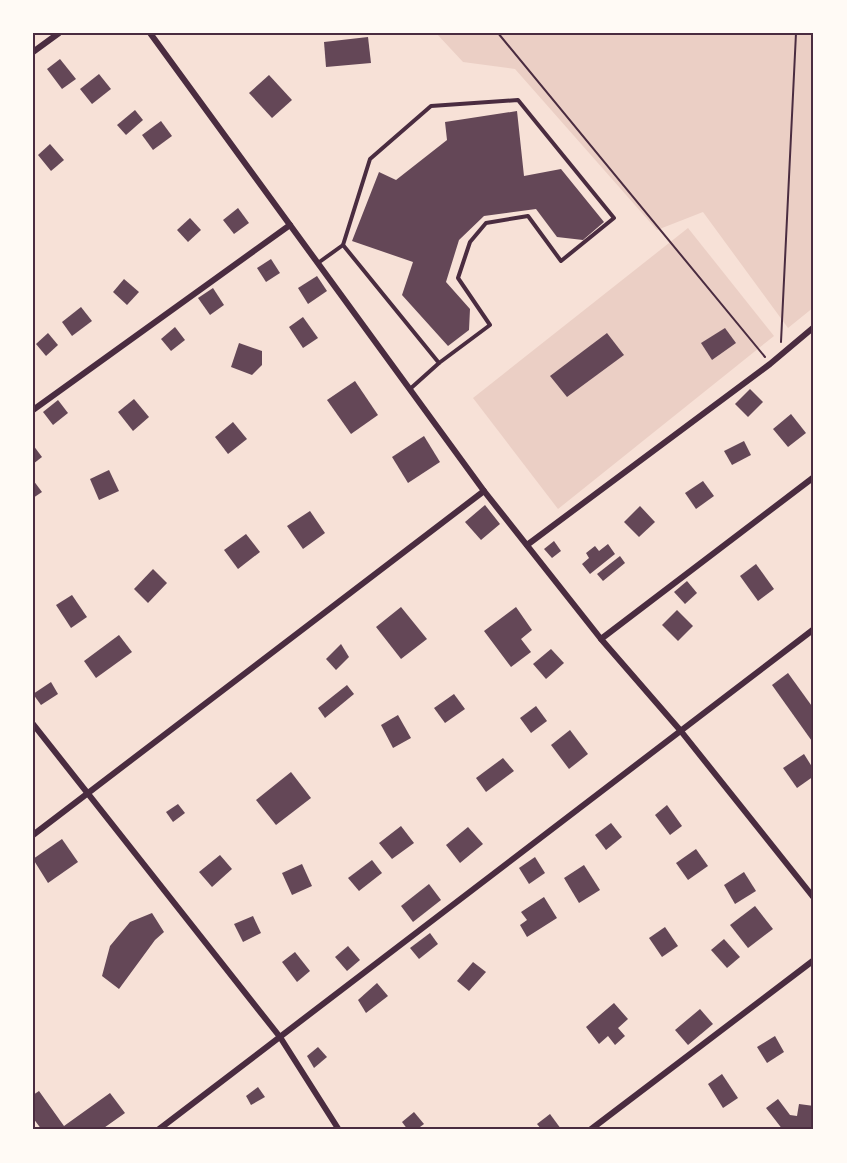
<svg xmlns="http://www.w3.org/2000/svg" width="847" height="1163" font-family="'Exo 2',sans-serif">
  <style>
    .green { fill: #ebcfc5 }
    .building { fill: #644757 }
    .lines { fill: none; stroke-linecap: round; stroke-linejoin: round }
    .path { stroke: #4a2c40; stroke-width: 2 }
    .service { stroke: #4a2c40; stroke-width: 4 }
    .minor { stroke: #4a2c40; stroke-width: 6 }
    .neatline { fill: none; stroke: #4a2c40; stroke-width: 2 }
  </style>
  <rect width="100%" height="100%" fill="#f7e1d7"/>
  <g class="green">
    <path d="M436 33H814V307L788 328 703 212 657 230 515 69 463 62Z"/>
    <path d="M688 228 774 336 558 509 473 398Z"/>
  </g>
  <g class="building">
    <path d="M368 37 371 63 326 67 324 42Z"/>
    <path d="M60 59 76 79 62 89 47 69Z"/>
    <path d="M99 74 111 89 92 104 80 89Z"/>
    <path d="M269 75 292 100 272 118 249 93Z"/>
    <path d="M135 110 143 120 126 135 117 125Z"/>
    <path d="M517 111 524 176 561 169 604 222 583 240 557 237 536 209 484 216 459 240 446 282 470 309 469 330 448 346 402 295 413 262 352 241 379 172 396 180 447 140 445 122Z"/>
    <path d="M161 121 172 136 153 150 142 135Z"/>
    <path d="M50 144 64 160 51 171 38 155Z"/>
    <path d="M238 208 249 223 234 234 223 220Z"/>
    <path d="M190 218 201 230 188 242 177 230Z"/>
    <path d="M271 259 280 273 266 282 257 268Z"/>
    <path d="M317 276 327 291 308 304 298 288Z"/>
    <path d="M124 279 139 292 127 305 113 292Z"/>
    <path d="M213 288 224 305 210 315 198 298Z"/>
    <path d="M81 307 92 321 72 336 62 322Z"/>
    <path d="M303 317 318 338 303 348 289 327Z"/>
    <path d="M175 327 185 340 171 351 161 339Z"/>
    <path d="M725 328 736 343 712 360 701 343Z"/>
    <path d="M48 333 58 345 46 356 36 344Z"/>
    <path d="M607 333 624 355 567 397 550 376Z"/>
    <path d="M239 343 262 351V365L252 375 231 367Z"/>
    <path d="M355 381 378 415 351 434 327 400Z"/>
    <path d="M750 389 763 402 748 417 735 404Z"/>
    <path d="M134 399 149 417 133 431 118 412Z"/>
    <path d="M58 400 68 413 53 425 43 412Z"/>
    <path d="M791 414 806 433 788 447 773 429Z"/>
    <path d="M233 422 247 439 228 454 215 437Z"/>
    <path d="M424 436 440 462 408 483 392 457Z"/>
    <path d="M744 441 751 455 732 465 724 451Z"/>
    <path d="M33 445 42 457 33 464Z"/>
    <path d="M109 470 119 491 99 500 90 479Z"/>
    <path d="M33 480 42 492 33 498Z"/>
    <path d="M703 481 714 496 696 509 685 493Z"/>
    <path d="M485 505 500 524 481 540 465 522Z"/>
    <path d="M640 506 655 522 639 537 624 522Z"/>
    <path d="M310 511 325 533 303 549 287 526Z"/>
    <path d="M246 534 260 552 238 569 224 550Z"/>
    <path d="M554 541 561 551 552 558 544 549Z"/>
    <path d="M608 544 615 554 590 574 582 564 589 558 586 553 595 546 599 551Z"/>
    <path d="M620 556 625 563 603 581 597 574Z"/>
    <path d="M756 564 774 589 758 601 740 576Z"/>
    <path d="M153 569 167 583 148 603 134 589Z"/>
    <path d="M687 581 697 593 685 604 674 592Z"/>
    <path d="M72 595 87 617 71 628 56 605Z"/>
    <path d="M401 607 427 639 401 659 376 627Z"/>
    <path d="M516 607 532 630 521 639 531 652 511 667 484 631Z"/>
    <path d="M677 610 693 626 678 641 662 625Z"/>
    <path d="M119 635 132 652 96 678 84 661Z"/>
    <path d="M341 644 349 657 336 670 326 659Z"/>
    <path d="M551 649 564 663 546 679 533 664Z"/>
    <path d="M788 673 814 709V744L772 685Z"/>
    <path d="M51 682 58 694 41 705 33 694Z"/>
    <path d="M347 685 354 694 325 718 318 708Z"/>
    <path d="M454 694 465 709 445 723 434 708Z"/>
    <path d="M536 706 547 721 531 733 520 718Z"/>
    <path d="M398 715 411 738 393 748 381 725Z"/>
    <path d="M570 730 588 754 569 769 551 745Z"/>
    <path d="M804 754 814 770V776L797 788 783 768Z"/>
    <path d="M503 758 514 771 486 792 476 778Z"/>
    <path d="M291 772 311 798 276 825 256 800Z"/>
    <path d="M178 804 185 813 173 822 166 812Z"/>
    <path d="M667 805 682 826 670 835 655 815Z"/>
    <path d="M611 823 622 837 606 850 595 835Z"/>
    <path d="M401 826 414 843 392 859 379 843Z"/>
    <path d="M468 827 483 844 460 863 446 845Z"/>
    <path d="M62 839 78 862 48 883 33 859Z"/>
    <path d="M696 849 708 866 688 880 676 863Z"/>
    <path d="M220 855 232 869 212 887 199 872Z"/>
    <path d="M535 857 545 873 529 884 519 868Z"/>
    <path d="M372 860 382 873 359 891 348 878Z"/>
    <path d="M302 864 312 886 292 895 282 873Z"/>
    <path d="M584 865 600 890 579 903 564 878Z"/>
    <path d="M744 872 756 891 735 904 724 885Z"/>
    <path d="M429 884 441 900 413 922 401 906Z"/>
    <path d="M544 897 557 918 527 937 520 925 527 920 521 912Z"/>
    <path d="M755 906 773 929 748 948 730 925Z"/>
    <path d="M152 913 164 932 155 940 119 989 102 976 110 946 130 922Z"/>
    <path d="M253 916 261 933 243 942 234 924Z"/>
    <path d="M665 927 678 946 662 957 649 938Z"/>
    <path d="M430 933 438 944 419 959 410 948Z"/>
    <path d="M724 939 740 957 727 968 711 950Z"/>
    <path d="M348 946 360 960 347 971 335 957Z"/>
    <path d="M295 952 310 971 297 982 282 962Z"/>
    <path d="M473 962 486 972 469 991 457 981Z"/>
    <path d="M377 983 388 996 366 1013 358 1000Z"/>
    <path d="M614 1003 628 1019 618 1028 625 1036 615 1045 608 1036 599 1044 586 1027Z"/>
    <path d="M700 1009 713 1024 688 1045 675 1030Z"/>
    <path d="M775 1036 784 1052 767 1063 757 1047Z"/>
    <path d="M318 1047 327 1057 314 1068 307 1056Z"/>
    <path d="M722 1074 738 1098 723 1108 708 1084Z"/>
    <path d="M258 1087 265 1097 251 1105 246 1096Z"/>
    <path d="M39 1091 64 1126 110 1093 125 1113 101 1130H42L33 1118V1095Z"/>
    <path d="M778 1099 790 1115 797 1116 799 1104 814 1106V1130H783L766 1108Z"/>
    <path d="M414 1112 424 1124 416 1130H408L402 1122Z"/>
    <path d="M550 1114 561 1129 560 1130H542L537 1124Z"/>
  </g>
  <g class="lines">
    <g class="path">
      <path d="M498 33 765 357"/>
      <path d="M781 342 796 33"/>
    </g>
    <g class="service">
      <path d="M343 245 370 159 431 106 518 100 614 218 561 261 528 216 486 223 470 242 458 278 490 325 439 363"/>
      <path d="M318 263 343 245 439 363 410 389"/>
    </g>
    <g class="minor">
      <path d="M150 33 484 491 601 639 680 730 814 898"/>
      <path d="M33 52 59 33"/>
      <path d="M33 410 290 225"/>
      <path d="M527 545 770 364 814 327"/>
      <path d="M601 639 814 477"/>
      <path d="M33 724 280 1037 339 1130"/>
      <path d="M33 835 484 491"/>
      <path d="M158 1130 814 629"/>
      <path d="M590 1130 814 960"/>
    </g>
  </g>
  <rect width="847" height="1163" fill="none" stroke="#fffaf5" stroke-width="69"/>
  <rect x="34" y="34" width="778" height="1094" class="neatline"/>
</svg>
